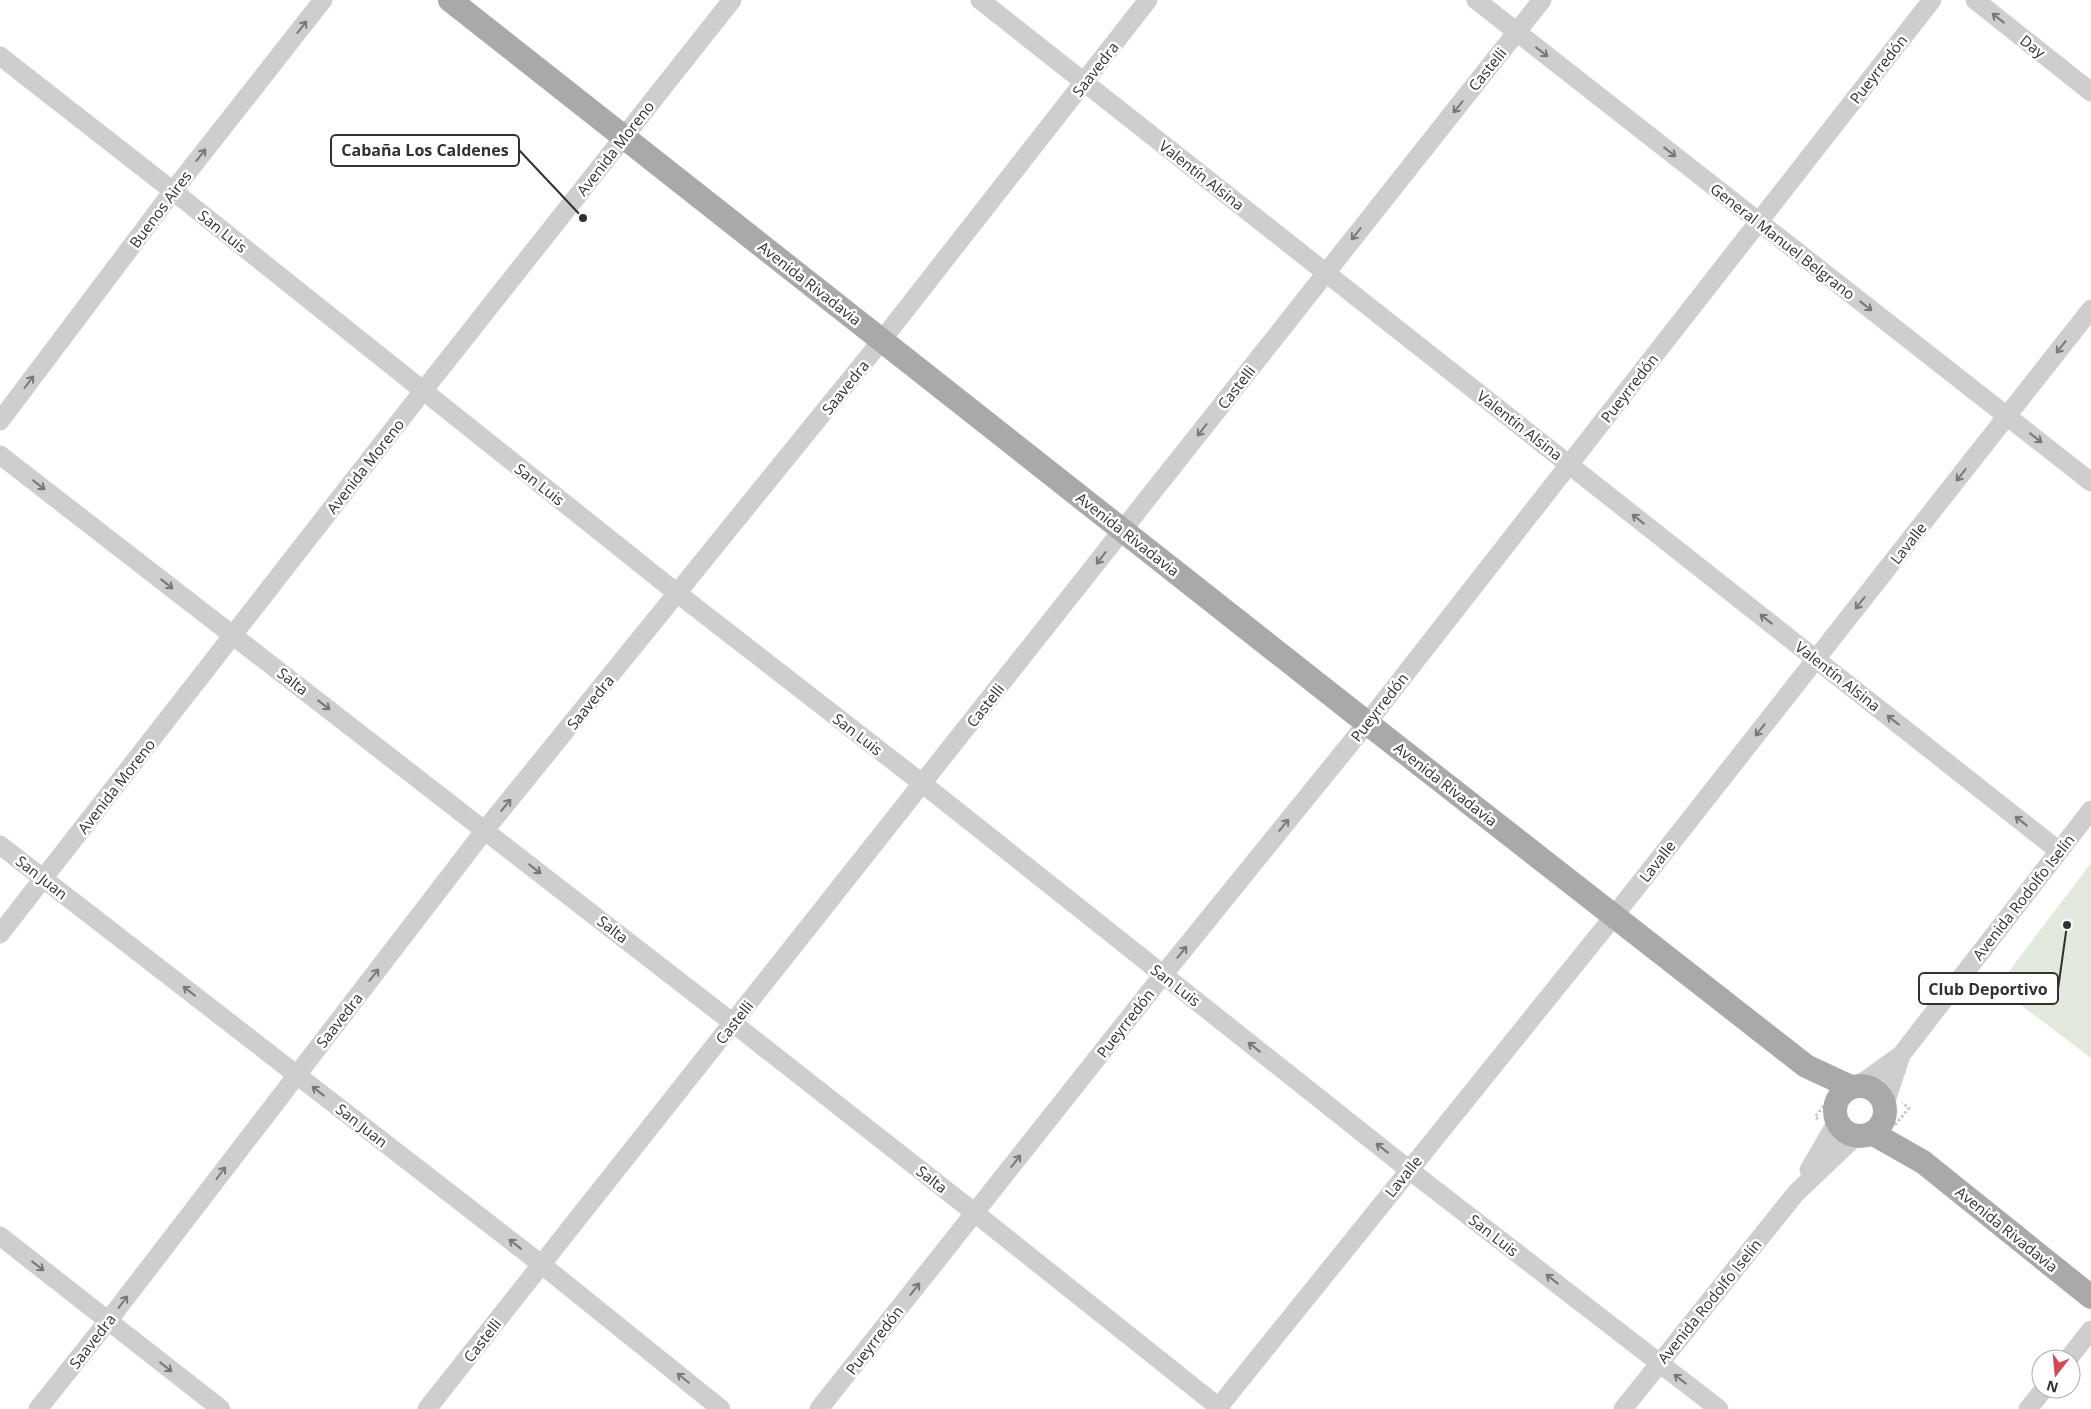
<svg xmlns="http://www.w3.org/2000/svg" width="2091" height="1409" font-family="'Open Sans',sans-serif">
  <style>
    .green { fill: #e4e9de }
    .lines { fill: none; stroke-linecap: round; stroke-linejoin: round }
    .path { stroke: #c8c8c8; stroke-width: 3; stroke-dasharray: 2.5 2.5; stroke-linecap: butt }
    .minor { stroke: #cecece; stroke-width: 19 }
    .major { stroke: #a9a9a9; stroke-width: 24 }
    .oneway { stroke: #787878 }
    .labels { text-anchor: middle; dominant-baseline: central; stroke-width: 5; stroke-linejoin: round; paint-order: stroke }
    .street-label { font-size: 15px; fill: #313131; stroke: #fff }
    .leader { fill: none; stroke: #313131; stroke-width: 2 }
    .callout-dot { fill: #313131; stroke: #fff; stroke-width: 2 }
    .callout { fill: #fff; stroke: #313131; stroke-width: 2 }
    .callout-label { font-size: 16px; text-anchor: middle; font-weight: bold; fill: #313131 }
  </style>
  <rect width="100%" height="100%" fill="#fff"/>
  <path class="green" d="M2091 863V1058L1997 987Z"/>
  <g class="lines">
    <g class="path">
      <path d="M1818 1119 1815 1117 1829 1099"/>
      <path d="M1895 1125 1909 1108 1902 1103"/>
    </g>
    <g class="minor">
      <path d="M980 0 2059 851"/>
      <path d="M1476 0 2091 482"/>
      <path d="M1975 0 2091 92"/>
      <path d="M0 56 173 191 677 593 923 784 1408 1169 1719 1409"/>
      <path d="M0 421 173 191 323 0"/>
      <path d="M0 455 733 1023 975 1213 1221 1409"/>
      <path d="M0 845 541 1264 721 1409"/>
      <path d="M0 934 423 391 732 0"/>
      <path d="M1859 1085 1901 1055 2091 810"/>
      <path d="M1885 1104 1901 1055"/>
      <path d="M1809 1170 1837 1122"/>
      <path d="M0 1236 221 1409"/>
      <path d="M2068 1359 2091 1330"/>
      <path d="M38 1409 108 1321 485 830 882 340 1148 0"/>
      <path d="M427 1409 1542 0"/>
      <path d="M819 1409 1163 975 1367 723 1932 0"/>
      <path d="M1217 1409 1614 916 2091 309"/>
      <path d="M1623 1409 1796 1193 1856 1136"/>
      <path d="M2028 1409 2044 1389"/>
    </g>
    <g class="major">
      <path d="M450 0 1367 723 1806 1066 1851 1087"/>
      <circle cx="1860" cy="1111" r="25"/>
      <path d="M1872 1133 1923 1162 2091 1297"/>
    </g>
  </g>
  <defs><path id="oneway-shaft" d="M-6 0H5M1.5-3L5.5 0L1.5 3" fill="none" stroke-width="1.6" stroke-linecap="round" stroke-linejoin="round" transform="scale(1.25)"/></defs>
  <g class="oneway">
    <use href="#oneway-shaft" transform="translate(1998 18) rotate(-142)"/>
    <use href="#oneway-shaft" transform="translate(302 27) rotate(-52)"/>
    <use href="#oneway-shaft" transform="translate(1542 52) rotate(38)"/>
    <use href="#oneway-shaft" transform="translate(1458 107) rotate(129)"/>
    <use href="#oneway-shaft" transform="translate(1670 152) rotate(38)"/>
    <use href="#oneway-shaft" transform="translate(201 155) rotate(-52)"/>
    <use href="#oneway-shaft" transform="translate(1356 234) rotate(129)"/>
    <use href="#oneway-shaft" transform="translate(1866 306) rotate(38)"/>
    <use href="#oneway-shaft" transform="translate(2061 347) rotate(128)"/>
    <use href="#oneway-shaft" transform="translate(29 382) rotate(-53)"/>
    <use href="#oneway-shaft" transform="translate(1202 430) rotate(128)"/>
    <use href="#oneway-shaft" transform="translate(2036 438) rotate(38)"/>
    <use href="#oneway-shaft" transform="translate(1961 475) rotate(128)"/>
    <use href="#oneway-shaft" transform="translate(39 485) rotate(38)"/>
    <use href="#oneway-shaft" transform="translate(1638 519) rotate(-142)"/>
    <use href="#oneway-shaft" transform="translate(1101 558) rotate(128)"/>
    <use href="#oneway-shaft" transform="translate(167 584) rotate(38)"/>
    <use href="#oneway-shaft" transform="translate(1860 603) rotate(128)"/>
    <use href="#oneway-shaft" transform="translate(1766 619) rotate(-142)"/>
    <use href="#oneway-shaft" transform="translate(324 705) rotate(38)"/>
    <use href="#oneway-shaft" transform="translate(1893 720) rotate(-142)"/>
    <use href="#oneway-shaft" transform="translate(1760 730) rotate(128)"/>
    <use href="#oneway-shaft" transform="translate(506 805) rotate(-51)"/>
    <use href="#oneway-shaft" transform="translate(2021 821) rotate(-142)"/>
    <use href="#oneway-shaft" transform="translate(1284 825) rotate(-51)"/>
    <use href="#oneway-shaft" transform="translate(535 869) rotate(38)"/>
    <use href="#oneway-shaft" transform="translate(1182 952) rotate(-51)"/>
    <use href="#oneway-shaft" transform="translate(374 975) rotate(-52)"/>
    <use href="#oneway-shaft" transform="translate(189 991) rotate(-142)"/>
    <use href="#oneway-shaft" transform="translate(1254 1047) rotate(-142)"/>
    <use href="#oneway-shaft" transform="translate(318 1091) rotate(-142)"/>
    <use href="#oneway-shaft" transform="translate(1382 1148) rotate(-142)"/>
    <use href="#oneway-shaft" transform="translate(1016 1161) rotate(-52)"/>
    <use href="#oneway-shaft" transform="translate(221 1173) rotate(-53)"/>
    <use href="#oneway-shaft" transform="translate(515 1244) rotate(-142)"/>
    <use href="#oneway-shaft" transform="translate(38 1266) rotate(38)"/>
    <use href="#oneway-shaft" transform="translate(1552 1279) rotate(-142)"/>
    <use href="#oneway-shaft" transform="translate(915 1289) rotate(-52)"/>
    <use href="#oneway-shaft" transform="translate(123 1302) rotate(-53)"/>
    <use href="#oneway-shaft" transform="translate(166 1367) rotate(38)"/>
    <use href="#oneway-shaft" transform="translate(683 1378) rotate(-141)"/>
    <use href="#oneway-shaft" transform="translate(1680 1379) rotate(-142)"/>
  </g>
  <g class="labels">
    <g class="street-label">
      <text transform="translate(2033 46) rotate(38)">Day</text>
      <text transform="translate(1095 69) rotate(-52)">Saavedra</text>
      <text transform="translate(1487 69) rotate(-51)">Castelli</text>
      <text transform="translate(1878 69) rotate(-52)">Pueyrredón</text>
      <text transform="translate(615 148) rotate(-52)">Avenida Moreno</text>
      <text transform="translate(1202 175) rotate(38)">Valentín Alsina</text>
      <text transform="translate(160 209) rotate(-53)">Buenos Aires</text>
      <text transform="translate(223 231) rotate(39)">San Luis</text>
      <text transform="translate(1783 241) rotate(38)">General Manuel Belgrano</text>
      <text transform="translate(810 283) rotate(38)">Avenida Rivadavia</text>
      <text transform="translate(845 387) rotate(-51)">Saavedra</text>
      <text transform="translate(1236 387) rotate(-52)">Castelli</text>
      <text transform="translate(1629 388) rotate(-52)">Pueyrredón</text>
      <text transform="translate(1520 425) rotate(38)">Valentín Alsina</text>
      <text transform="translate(365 466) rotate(-52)">Avenida Moreno</text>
      <text transform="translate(540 484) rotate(38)">San Luis</text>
      <text transform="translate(1128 534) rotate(38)">Avenida Rivadavia</text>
      <text transform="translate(1908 543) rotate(-52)">Lavalle</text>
      <text transform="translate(1838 676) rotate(38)">Valentín Alsina</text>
      <text transform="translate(293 681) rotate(38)">Salta</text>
      <text transform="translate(590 702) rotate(-51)">Saavedra</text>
      <text transform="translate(985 705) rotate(-52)">Castelli</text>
      <text transform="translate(1379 707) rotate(-52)">Pueyrredón</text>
      <text transform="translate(858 734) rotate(38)">San Luis</text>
      <text transform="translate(1446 784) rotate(38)">Avenida Rivadavia</text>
      <text transform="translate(116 786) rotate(-52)">Avenida Moreno</text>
      <text transform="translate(1657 861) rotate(-52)">Lavalle</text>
      <text transform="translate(42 877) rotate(38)">San Juan</text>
      <text transform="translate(2023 897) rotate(-52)">Avenida Rodolfo Iselín</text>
      <text transform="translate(613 929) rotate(38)">Salta</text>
      <text transform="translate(1176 985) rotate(38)">San Luis</text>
      <text transform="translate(339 1020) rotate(-52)">Saavedra</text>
      <text transform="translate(734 1022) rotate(-52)">Castelli</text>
      <text transform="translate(1125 1023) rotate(-52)">Pueyrredón</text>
      <text transform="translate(362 1125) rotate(38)">San Juan</text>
      <text transform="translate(1403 1176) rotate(-51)">Lavalle</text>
      <text transform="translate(932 1179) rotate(38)">Salta</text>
      <text transform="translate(2007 1229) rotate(39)">Avenida Rivadavia</text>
      <text transform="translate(1494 1235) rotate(38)">San Luis</text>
      <text transform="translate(1709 1301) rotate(-51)">Avenida Rodolfo Iselín</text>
      <text transform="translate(482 1340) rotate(-52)">Castelli</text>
      <text transform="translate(874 1340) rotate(-52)">Pueyrredón</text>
      <text transform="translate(92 1341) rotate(-52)">Saavedra</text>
    </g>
  </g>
  <path class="leader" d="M583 218L519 150M2067 925L2058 989"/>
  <g class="callout-dot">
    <circle cx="583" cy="218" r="5"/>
    <circle cx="2067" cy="925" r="5"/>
  </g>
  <g class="callout">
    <rect x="331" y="135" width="188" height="31" rx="5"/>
    <rect x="1919" y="973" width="139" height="31" rx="5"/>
  </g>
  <g class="callout-label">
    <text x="425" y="156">Cabaña Los Caldenes</text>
    <text x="1988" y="995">Club Deportivo</text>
  </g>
  <g transform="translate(2056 1374) rotate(196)"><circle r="24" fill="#ffffff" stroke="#adadad"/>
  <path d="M0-4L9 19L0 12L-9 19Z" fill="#d14a55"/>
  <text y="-8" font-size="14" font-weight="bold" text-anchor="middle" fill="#313131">N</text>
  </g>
</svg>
